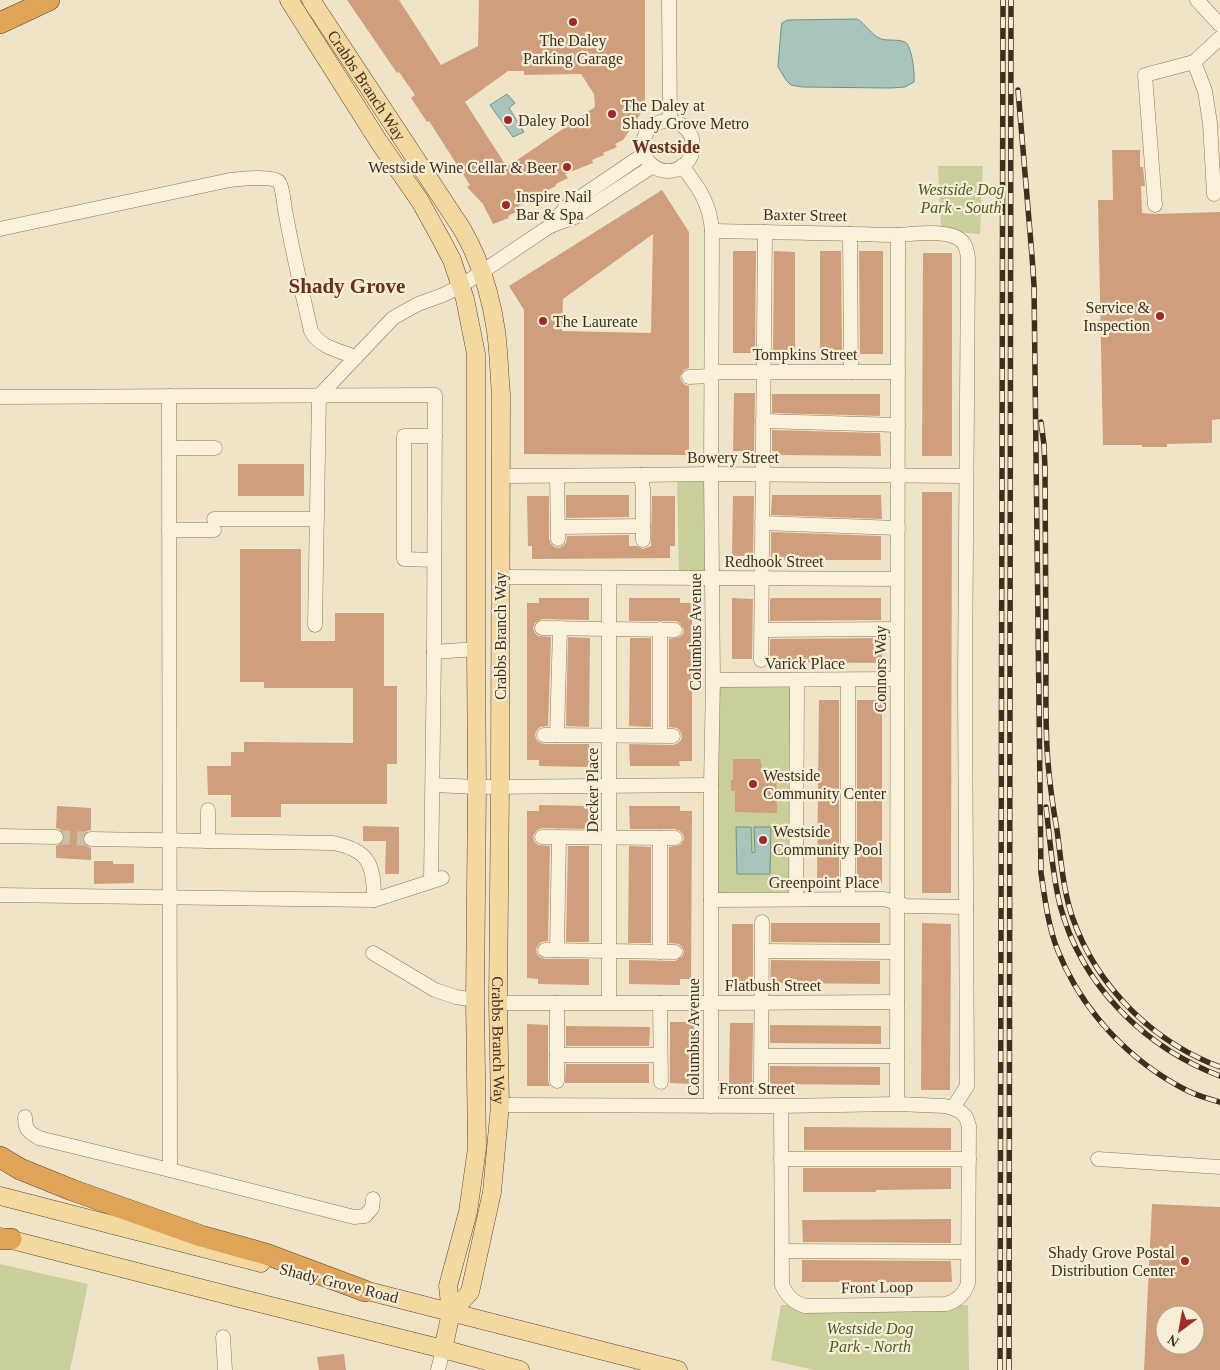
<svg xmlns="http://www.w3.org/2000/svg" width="1220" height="1370" font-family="'Times New Roman',serif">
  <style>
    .green { fill: #c9cf9b }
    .water { fill: #a9c4bc; stroke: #6f938a }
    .building { fill: #cf9f7d; fill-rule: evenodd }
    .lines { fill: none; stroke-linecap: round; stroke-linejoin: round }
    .minor-tunnel { stroke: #ccc0a6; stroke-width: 14; stroke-dasharray: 14 7; stroke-linecap: butt }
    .minor-casing { stroke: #8d765c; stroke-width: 15 }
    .major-casing { stroke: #5b4430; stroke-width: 19 }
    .highway-casing { stroke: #5b4430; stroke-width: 22 }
    .minor { stroke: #faf1dc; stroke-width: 14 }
    .major { stroke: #f3d9a0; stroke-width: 18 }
    .highway { stroke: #e0a458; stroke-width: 21 }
    .rail-casing { stroke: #3d2e20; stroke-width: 5.5 }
    .rail { stroke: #f7eed8; stroke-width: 4; stroke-dasharray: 11; stroke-linecap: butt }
    .poi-dot { fill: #9e2a2b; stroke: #f7eed8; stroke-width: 2 }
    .labels { text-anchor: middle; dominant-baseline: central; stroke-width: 4.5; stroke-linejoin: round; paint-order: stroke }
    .poi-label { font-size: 16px; fill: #3d2e20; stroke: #f7eed8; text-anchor: start }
    .street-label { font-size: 16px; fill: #3d2e20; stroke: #f7eed8 }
    .park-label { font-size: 16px; font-style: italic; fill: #4d5a26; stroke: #f7eed8 }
    .neighbourhood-label { font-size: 18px; font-weight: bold; fill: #6b2e1e; stroke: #f7eed8 }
    .district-label { font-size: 21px; font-weight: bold; fill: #6b2e1e; stroke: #f7eed8 }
  </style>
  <rect width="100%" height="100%" fill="#f0e4c8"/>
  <g class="green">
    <path d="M938 166H983L980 234 941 231Z"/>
    <path d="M677 474H711L712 578H679Z"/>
    <path d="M797 680 794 898H713L715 683Z"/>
    <path d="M0 1264 88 1284 70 1370H0Z"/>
    <path d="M781 1305H968L969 1370H814L771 1360Z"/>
  </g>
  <g class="water">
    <path d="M857 19C866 24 871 35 881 39 889 41 898 39 905 42 912 45 915 75 914 82L905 87 891 88 802 87 791 85 786 80 778 67 781 29 782 23 787 20Z"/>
    <path d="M507 94 515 103 509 108 524 132 513 137 490 105Z"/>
    <path d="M736 827H751L752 853 755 852 754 827H771L770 874H737Z"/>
  </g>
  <g class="building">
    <path d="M347 0H399L441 65 478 46 479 0H645V107L623 140 615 144 617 147 603 153 604 155 592 160 593 163 565 174 568 178 556 184V186L544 192 545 194 519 206 520 210 508 216 509 218 493 224 483 204 467 187 470 185 429 121 427 122 411 98 415 95 399 72 397 73ZM508 71H524V75L581 74 594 94 595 107 507 167 465 102Z"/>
    <path d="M1112 150H1140V167H1143L1145 186H1141L1142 213 1155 214 1220 212V419L1212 420V443L1167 444V447H1142V445H1103L1098 200H1113Z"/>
    <path d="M662 190 689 232V368L684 370 680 377 682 382 685 385 689 386V455L524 454V310L509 286ZM653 234 651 333 562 331 563 299Z"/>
    <path d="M733 251H756L755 353H733Z"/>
    <path d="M774 251 795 252V354H773Z"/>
    <path d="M820 251H841L842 354H820Z"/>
    <path d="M859 251H883V354H860Z"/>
    <path d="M923 253H952V456H922Z"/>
    <path d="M734 393H755L754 451H733Z"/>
    <path d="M772 394H880V416L772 413Z"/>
    <path d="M772 430 880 433 881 456 775 455V451H772Z"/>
    <rect x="238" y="464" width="66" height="32"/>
    <path d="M922 492H952L951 893H922Z"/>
    <path d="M566 495H629V517L566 518Z"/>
    <path d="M772 495H881L882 519 771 515Z"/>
    <path d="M527 496H549V539L551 544 554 547 559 548 563 546 566 543 567 536 629 535V546H637L643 549 651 546 652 496H675V546H670V558L532 559V546H528Z"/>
    <path d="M733 496H754L753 556H732Z"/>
    <path d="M771 532 881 536V560H771Z"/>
    <path d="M240 549H301V641H335V613H384V686H397V764H387V804H281V817H231V795H208L207 766H231V752H244V742L353 743V688H264V682H240Z"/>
    <path d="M539 598H589V620L542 619 535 623 533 628 535 633 538 636 551 637 548 726 540 727 537 730 535 734 536 739 539 742 544 744H589V767L539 766V760H527V603H539Z"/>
    <path d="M629 598H680V603H692V761H679L680 766H630L629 744 673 745 678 743 681 740 682 736 680 731 677 728 669 727V639L680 637 683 634 684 630 680 623 676 621H629Z"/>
    <path d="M732 598 753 599 752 659H732Z"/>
    <path d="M772 598H881V620L770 621V599Z"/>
    <path d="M568 637 590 638 589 727 566 726Z"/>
    <path d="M630 638H651V727L629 726Z"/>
    <path d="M881 638 882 663 772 662V659H770V639Z"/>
    <path d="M819 700H839V883H817Z"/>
    <rect x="857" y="700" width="25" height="183"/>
    <path d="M733 759H760L762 768 776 769 777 813 735 812V791H731V780H733Z"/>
    <path d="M539 805 589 806V829L542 828 537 830 533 836 534 841 538 845 550 846 548 941 541 942 538 945 536 949 537 954 540 957 545 959H589V985L538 984V979L527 978V811H539Z"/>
    <path d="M57 806 91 808V830L87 831 84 834 82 839 86 846 91 848V860L56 858V846L61 844 65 838 63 832 60 829 56 828Z"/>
    <path d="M629 806H680V811H692L691 979H680V985L629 984V960L675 961 682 957 684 952 682 947 679 944 669 943V847L680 845 684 839 683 834 680 831 675 829H630Z"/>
    <path d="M363 826 399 827V874H385L386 841H363Z"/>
    <path d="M568 846H589V942H566Z"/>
    <path d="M629 846 651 847V943H628Z"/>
    <path d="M94 861H113V864H134V883L94 884Z"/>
    <path d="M771 923H880V943L771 942Z"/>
    <path d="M922 923 951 924 950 1090H921Z"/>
    <rect x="732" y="924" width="21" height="61"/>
    <path d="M771 960 880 961V984L770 983Z"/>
    <path d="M670 1022H694V1084L670 1083Z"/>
    <path d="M730 1023H753L752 1084H729Z"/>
    <path d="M527 1024 548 1025V1081L550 1086H527Z"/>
    <path d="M770 1025 881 1026V1044L770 1043Z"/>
    <path d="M566 1026 650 1027 649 1046H566Z"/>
    <path d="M566 1064H649V1083H565Z"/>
    <path d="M770 1066 880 1067V1085L770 1084Z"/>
    <path d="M804 1127 951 1128V1150H804Z"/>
    <path d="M803 1168H951V1189L876 1190V1192H803Z"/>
    <path d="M1152 1204 1220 1207V1370H1144ZM1165 1315H1195V1345H1165Z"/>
    <path d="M951 1219V1243L803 1242 802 1220Z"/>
    <path d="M802 1260 951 1261 952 1282H802Z"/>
    <path d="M344 1354 346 1370H319L317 1357Z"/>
  </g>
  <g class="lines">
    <path class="minor-tunnel" d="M56 837 91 839"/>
    <g class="minor-casing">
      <g id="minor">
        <path d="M669 0 670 121"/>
        <path d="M1197 0 1220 25"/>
        <path d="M1194 62 1205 91 1210 123 1214 194"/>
        <circle cx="668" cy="146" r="25"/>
        <path d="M682 166C699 188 710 203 712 231L711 474 713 680 711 785V1106"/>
        <path d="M1155 205 1145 75 1194 62 1220 38"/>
        <path d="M551 226 566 207 644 154"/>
        <path d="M0 229 230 180C239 179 273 175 279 182 283 187 284 207 286 215 293 254 302 292 311 331 319 347 340 351 356 357"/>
        <path d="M712 231C772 232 832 233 892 235 911 235 934 230 953 236 965 240 967 248 968 259L965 681 967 1086 953 1108"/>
        <path d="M850 234 851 372"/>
        <path d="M711 372H898"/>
        <path d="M689 377 711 376"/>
        <path d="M169 396 170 1170 354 1217 365 1216 372 1208 373 1199"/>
        <path d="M0 397 435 395 434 652 431 881"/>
        <path d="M763 421 898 425"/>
        <path d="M169 448H215"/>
        <path d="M641 475 643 489V540"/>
        <path d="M500 476 641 475 711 474 966 476"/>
        <path d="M557 476 558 539"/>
        <path d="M214 519H317"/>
        <path d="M762 523 898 528"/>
        <path d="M558 527 643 526"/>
        <path d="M169 530H214"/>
        <path d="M434 560 404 559V436H435"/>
        <path d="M500 577 897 579"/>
        <path d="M609 578V1002"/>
        <path d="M315 625 319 396 393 318 418 304 443 295 461 286 550 226 575 217 653 166"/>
        <path d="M542 628 675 630"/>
        <path d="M762 630 897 629"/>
        <path d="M434 652 476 649"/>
        <path d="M761 660 765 232"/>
        <path d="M713 680 897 679"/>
        <path d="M544 735 673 736"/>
        <path d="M557 735 560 628"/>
        <path d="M660 735V629"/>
        <path d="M433 785 477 787 711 785"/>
        <path d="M0 836 56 837"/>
        <path d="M542 837 675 838"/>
        <path d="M660 838V952"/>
        <path d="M91 839 333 843C369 850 374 864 374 900"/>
        <path d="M208 841V810"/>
        <path d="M0 895 374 900 442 878"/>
        <path d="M796 899 797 680"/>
        <path d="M848 899V680"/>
        <path d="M711 900 884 899 907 906 966 907"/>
        <path d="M545 950 675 952"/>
        <path d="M557 950 559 837"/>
        <path d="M762 951 897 952"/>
        <path d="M373 953 435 990 456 997 475 1000"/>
        <path d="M498 1003H711L897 1002"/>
        <path d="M660 1003 661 1082"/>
        <path d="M557 1055H660"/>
        <path d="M761 1056H897"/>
        <path d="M557 1081V1003"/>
        <path d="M761 1084 762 922"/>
        <path d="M897 1104 898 235"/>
        <path d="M500 1105 781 1106 897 1104 945 1106 953 1108 961 1112 966 1117 969 1126 968 1283C964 1295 958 1300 946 1304L805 1306C793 1302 787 1296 782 1285L781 1106"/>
        <path d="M25 1117C25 1129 28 1132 39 1138L170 1170"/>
        <path d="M781 1159H969"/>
        <path d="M1098 1159 1220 1167"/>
        <path d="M782 1251 968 1252"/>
        <path d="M223 1337 225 1370"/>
        <path d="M438 1370 443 1349"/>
      </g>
    </g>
    <g class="major-casing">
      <g id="major">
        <path d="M289 0 379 142 420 201 441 239 452 260 465 299 476 354V649L477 787 475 1000 477 1148 468 1212 448 1286 451 1313 443 1349"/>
        <path id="s1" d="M311 0 462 229C480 260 491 296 496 331 499 352 499 373 501 394L500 786 498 1003 500 1105 492 1192 470 1292 451 1313"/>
        <path d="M0 1196 261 1263"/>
        <path d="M0 1237 239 1298 443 1349 520 1370"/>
        <path d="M352 1287 678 1370"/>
      </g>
    </g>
    <g class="highway-casing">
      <g id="highway">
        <path d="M0 23 49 0"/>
        <path d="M0 1157 20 1169 72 1190 201 1236 266 1254 365 1291"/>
        <path d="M0 1239H11"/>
      </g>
    </g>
    <use href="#minor" class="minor"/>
    <use href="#major" class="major"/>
    <use href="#highway" class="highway"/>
    <g class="rail-casing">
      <g id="rail">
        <path d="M1018 90 1032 256 1034 285 1041 873C1045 899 1048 926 1058 951 1082 1011 1130 1062 1188 1091 1198 1096 1209 1099 1220 1102"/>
        <path d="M1041 422 1044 445 1045 468C1045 531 1046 594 1046 657 1046 692 1045 728 1048 763 1050 785 1053 808 1057 830 1061 859 1063 891 1073 919 1097 987 1153 1042 1220 1067"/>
        <path d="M1046 807C1050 839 1052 873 1060 905 1081 985 1144 1047 1220 1076"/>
        <path d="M1000 1370 1003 0"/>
        <path d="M1009 1370 1011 0"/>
      </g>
    </g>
    <use href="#rail" class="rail"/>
  </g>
  <g class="poi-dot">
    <circle cx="573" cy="22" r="5"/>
    <circle cx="612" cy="114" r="5"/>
    <circle cx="508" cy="120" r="5"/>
    <circle cx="567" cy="167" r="5"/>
    <circle cx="506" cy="205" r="5"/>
    <circle cx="1160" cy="316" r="5"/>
    <circle cx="543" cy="321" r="5"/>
    <circle cx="753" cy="784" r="5"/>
    <circle cx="763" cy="840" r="5"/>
    <circle cx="1185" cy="1261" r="5"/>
  </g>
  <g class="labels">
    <g class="poi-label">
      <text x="573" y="40" text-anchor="middle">The Daley<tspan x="573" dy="18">Parking Garage</tspan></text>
      <text x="622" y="105">The Daley at<tspan x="622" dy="18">Shady Grove Metro</tspan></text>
      <text x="518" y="120">Daley Pool</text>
      <text x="557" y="167" text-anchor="end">Westside Wine Cellar &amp; Beer</text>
      <text x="516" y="196">Inspire Nail<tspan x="516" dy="18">Bar &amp; Spa</tspan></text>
      <text x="1150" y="307" text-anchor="end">Service &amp;<tspan x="1150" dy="18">Inspection</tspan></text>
      <text x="553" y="321">The Laureate</text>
      <text x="763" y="775">Westside<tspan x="763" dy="18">Community Center</tspan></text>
      <text x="773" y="831">Westside<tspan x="773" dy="18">Community Pool</tspan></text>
      <text x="1175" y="1252" text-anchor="end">Shady Grove Postal<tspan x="1175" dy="18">Distribution Center</tspan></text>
    </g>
    <g class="street-label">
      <text stroke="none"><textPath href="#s1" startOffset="102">Crabbs Branch Way</textPath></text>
      <text transform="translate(805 215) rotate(1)">Baxter Street</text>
      <text x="805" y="354">Tompkins Street</text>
      <text x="733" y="457">Bowery Street</text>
      <text x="774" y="561">Redhook Street</text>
      <text transform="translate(695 632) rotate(-90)">Columbus Avenue</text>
      <text transform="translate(500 636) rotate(-90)">Crabbs Branch Way</text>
      <text x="805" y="663">Varick Place</text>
      <text transform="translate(880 669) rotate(-90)">Connors Way</text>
      <text transform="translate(592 790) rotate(-90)">Decker Place</text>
      <text x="824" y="882">Greenpoint Place</text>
      <text x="773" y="985">Flatbush Street</text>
      <text transform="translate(693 1037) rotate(-90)">Columbus Avenue</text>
      <text stroke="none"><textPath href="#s1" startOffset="1092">Crabbs Branch Way</textPath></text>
      <text x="757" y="1088">Front Street</text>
      <text transform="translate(339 1283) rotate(14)">Shady Grove Road</text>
      <text transform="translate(877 1287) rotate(-1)">Front Loop</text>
    </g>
    <g class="park-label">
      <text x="961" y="189">Westside Dog<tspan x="961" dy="18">Park - South</tspan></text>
      <text x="870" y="1328">Westside Dog<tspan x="870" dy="18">Park - North</tspan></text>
    </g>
    <g class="neighbourhood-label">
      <text x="666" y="147">Westside</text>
    </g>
    <g class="district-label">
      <text x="347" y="286">Shady Grove</text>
    </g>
  </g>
  <g transform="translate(1180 1330) rotate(212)"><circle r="24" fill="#f7eed8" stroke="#ada18e"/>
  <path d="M0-4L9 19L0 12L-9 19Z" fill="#9e2a2b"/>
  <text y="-8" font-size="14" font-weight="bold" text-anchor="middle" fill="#3d2e20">N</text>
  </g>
</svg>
